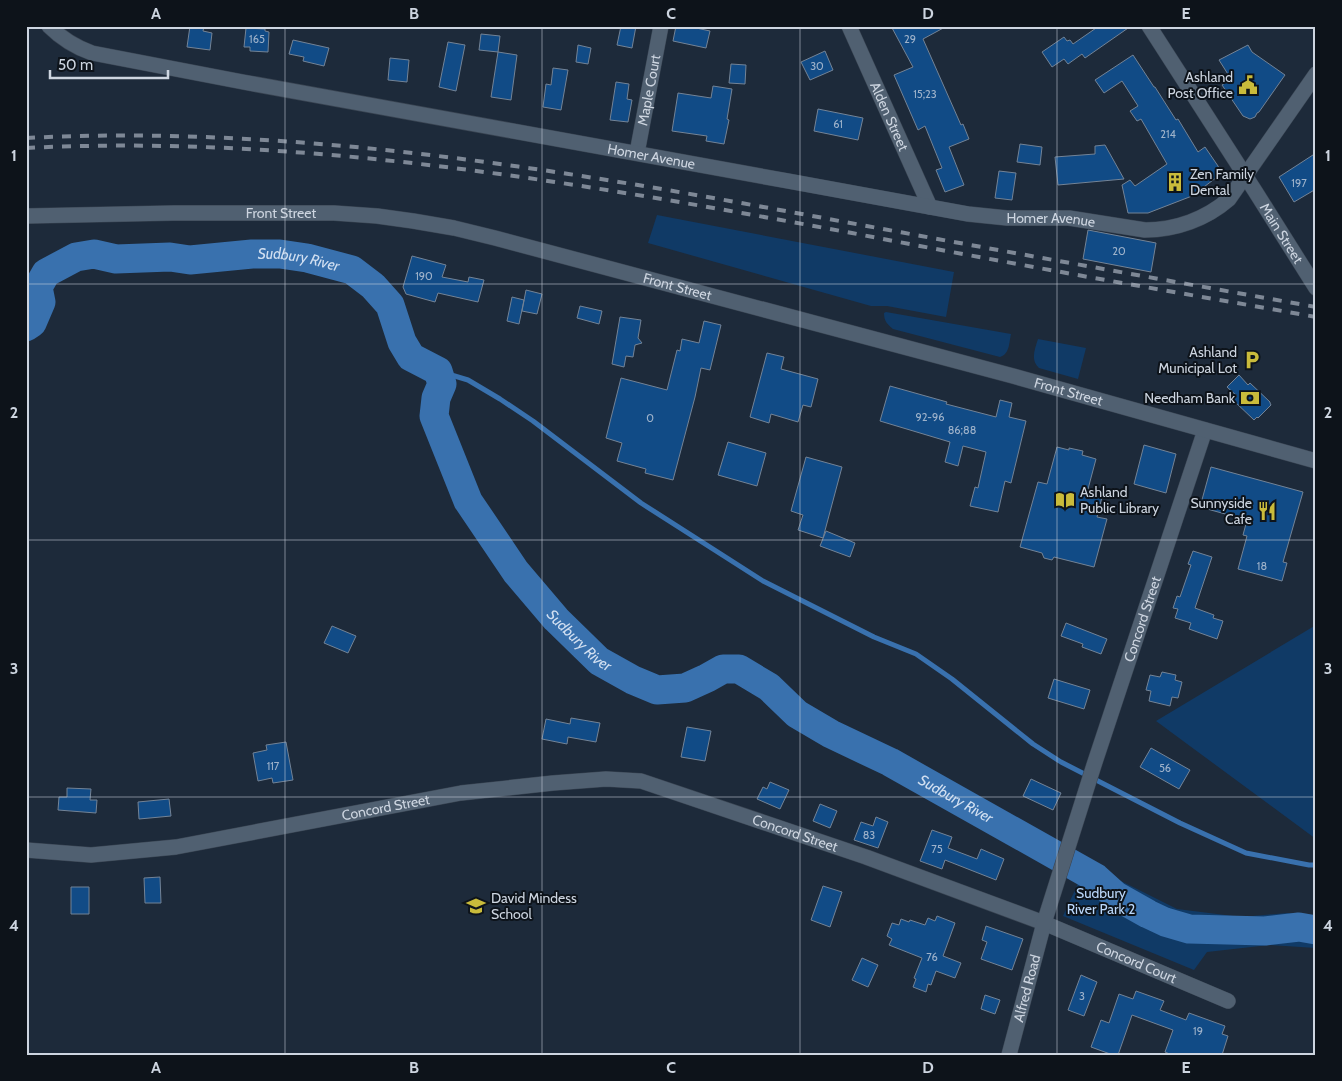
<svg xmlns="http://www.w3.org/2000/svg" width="1342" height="1081" font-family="Cabin,sans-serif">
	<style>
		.green { fill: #103a66 }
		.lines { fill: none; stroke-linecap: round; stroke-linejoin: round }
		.stream { stroke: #3971ae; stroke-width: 5 }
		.river { stroke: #3971ae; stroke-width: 29 }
		.building { fill: #114b86; stroke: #738396 }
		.street-casing { stroke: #3a4553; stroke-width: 16 }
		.secondary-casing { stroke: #3a4553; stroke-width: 16 }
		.street { stroke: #506071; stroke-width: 15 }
		.secondary { stroke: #506071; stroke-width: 15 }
		.rail { stroke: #7e8896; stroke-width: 4; stroke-dasharray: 9 9; stroke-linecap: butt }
		.grid { fill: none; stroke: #cdd5e0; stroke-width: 1; stroke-opacity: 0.55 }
		.labels { text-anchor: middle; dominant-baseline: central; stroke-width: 4; stroke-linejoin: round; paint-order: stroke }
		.number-label { font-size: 11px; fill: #9eb2ca }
		.poi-label { font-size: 14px; fill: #cdd5e0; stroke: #0d131a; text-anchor: end }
		.street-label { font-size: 14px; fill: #cdd5e0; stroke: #0d131a }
		.park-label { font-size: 14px; fill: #bad7fa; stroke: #0d131a }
		.water-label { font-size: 15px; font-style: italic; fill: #d1dff1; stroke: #0d131a }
		.neatline { fill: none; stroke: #cdd5e0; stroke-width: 2 }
		.grid-label { font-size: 16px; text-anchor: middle; font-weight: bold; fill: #cdd5e0 }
	</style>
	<rect width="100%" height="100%" fill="#1d2a3a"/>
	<!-- green -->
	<path class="green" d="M 657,215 L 954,272 L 946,317 L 887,306 L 871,306 L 648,243 Z
		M 886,312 L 1011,334 C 1009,342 1010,354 1000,357 L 893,329 C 887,324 884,321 884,313 Z
		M 1038,339 L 1086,348 L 1078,379 L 1039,368 C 1030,360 1035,349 1038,339 Z
		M 1316,625 L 1316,839 L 1156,721 Z
		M 1087,864 L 1177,909 L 1241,917 L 1287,913 L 1316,916 L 1316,948 L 1269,945 L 1207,952 L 1194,970 L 1063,916 Z"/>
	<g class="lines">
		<!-- stream -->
		<path class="stream" d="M 438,371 L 468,380 L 500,399 L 533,421 L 641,503 L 763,581 L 874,637 L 916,654 L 952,679 L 1033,744 L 1061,762 L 1180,823 L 1246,853 L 1309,865 L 1316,865"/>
		<!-- river -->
		<path class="river" id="s1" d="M 26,327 L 32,323 L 41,302 L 38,287 L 46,273 L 76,257 L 94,254 L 116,259 L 170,257 L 190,260 L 252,254 L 280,254 L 307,258 L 352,270 L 373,286 L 390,305 L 402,342 L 411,357 L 438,371 L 442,384 L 436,398 L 434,416 L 468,501 L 516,572 L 556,619 L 599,661 L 633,680 L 657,690 L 685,688 L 707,678 L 723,669 L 739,669 L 769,687 L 797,714 L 831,734 L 890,762 L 1096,878 L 1116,896 L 1148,914 L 1165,922 L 1189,929 L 1265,931 L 1299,927 L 1316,930"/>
	</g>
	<!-- building -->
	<path class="building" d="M 190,26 L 204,26 L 203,31 L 212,33 L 210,50 L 187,47 Z
		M 621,26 L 636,26 L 632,48 L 617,45 Z
		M 676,26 L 687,26 L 710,31 L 706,48 L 673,41 Z
		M 891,26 L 947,26 L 923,39 L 961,125 L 963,124 L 969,139 L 949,147 L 964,185 L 945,192 L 936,170 L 942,168 L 925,126 L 918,130 L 894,75 L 913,67 Z
		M 1099,26 L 1131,26 L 1085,58 L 1082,54 L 1068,64 L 1064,59 L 1052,67 L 1042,52 L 1064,37 L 1067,41 L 1070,40 L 1073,44 Z
		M 246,28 L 265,29 L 265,31 L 269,32 L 268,52 L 250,51 L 250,47 L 244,47 Z
		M 481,34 L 500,36 L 498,52 L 479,50 Z
		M 293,40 L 329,48 L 324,66 L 303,61 L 304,57 L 289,54 Z
		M 448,42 L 465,45 L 456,91 L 439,87 Z
		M 578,45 L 591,48 L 588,64 L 576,62 Z
		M 1248,45 L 1252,52 L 1285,75 L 1259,112 L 1257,113 L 1255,117 L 1250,119 L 1243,116 L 1222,85 L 1231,79 L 1219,60 Z
		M 825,51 L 833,70 L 810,80 L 801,62 Z
		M 498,52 L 517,55 L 511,100 L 491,97 Z
		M 1133,55 L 1154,87 L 1155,87 L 1176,120 L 1178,119 L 1198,152 L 1205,147 L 1218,166 L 1221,174 L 1192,196 L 1148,213 L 1128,213 L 1122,185 L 1130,180 L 1135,186 L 1167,164 L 1141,119 L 1137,121 L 1130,111 L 1138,106 L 1122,81 L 1104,93 L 1095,80 Z
		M 390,58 L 409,60 L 407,82 L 388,80 Z
		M 731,64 L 746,65 L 745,84 L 729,83 Z
		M 553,68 L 568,70 L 561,110 L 543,107 L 546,84 L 551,85 Z
		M 616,82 L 629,84 L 627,99 L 632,100 L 628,122 L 610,120 Z
		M 713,86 L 732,89 L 727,119 L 729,120 L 724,144 L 706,141 L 707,136 L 672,131 L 678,93 L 711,98 Z
		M 818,109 L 863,118 L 858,140 L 814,131 Z
		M 1020,144 L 1042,147 L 1040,165 L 1017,162 Z
		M 1105,145 L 1124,179 L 1058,185 L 1055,157 L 1095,154 L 1095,146 Z
		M 1316,153 L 1316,189 L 1294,202 L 1279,177 Z
		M 999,171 L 1016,173 L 1012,200 L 995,198 Z
		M 1088,230 L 1156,243 L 1151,272 L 1083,259 Z
		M 412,256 L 446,265 L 442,277 L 468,282 L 469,277 L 484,280 L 478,302 L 438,293 L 435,302 L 406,294 L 403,287 Z
		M 526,290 L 542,294 L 537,314 L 522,311 Z
		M 512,297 L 524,300 L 519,324 L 507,321 Z
		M 580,306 L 602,311 L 599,324 L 577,318 Z
		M 620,317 L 641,320 L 638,338 L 642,343 L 635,345 L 633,357 L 626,356 L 624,367 L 612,364 Z
		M 704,321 L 721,325 L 710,370 L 701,368 L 695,397 L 673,480 L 645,473 L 646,469 L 617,461 L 622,443 L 606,438 L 621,378 L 667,390 L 677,350 L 680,351 L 682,339 L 699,343 Z
		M 767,353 L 784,357 L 781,369 L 818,379 L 811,407 L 803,405 L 798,422 L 771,414 L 769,423 L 750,417 Z
		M 1239,375 L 1248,385 L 1250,383 L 1270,402 L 1270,403 L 1271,405 L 1258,418 L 1257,417 L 1254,420 L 1233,400 L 1237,396 L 1227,387 Z
		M 890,386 L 947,402 L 946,404 L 996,417 L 1000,400 L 1012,403 L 1009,417 L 1026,421 L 1011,483 L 1005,481 L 998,512 L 970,506 L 975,487 L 978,488 L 986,452 L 963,446 L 958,466 L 945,462 L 950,442 L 880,421 Z
		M 728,442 L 766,453 L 757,486 L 718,475 Z
		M 1144,445 L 1176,454 L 1166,493 L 1134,484 Z
		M 1057,447 L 1069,450 L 1069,448 L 1083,451 L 1082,455 L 1096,459 L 1088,489 L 1103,493 L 1097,517 L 1107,519 L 1094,567 L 1054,557 L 1052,560 L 1044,558 L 1042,553 L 1020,547 L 1038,482 L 1047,484 Z
		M 806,457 L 842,467 L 823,538 L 798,530 L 803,515 L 791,511 Z
		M 1211,467 L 1303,492 L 1283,562 L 1287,563 L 1282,581 L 1238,569 L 1247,536 L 1243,535 L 1247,520 L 1200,507 Z
		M 826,531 L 855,543 L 850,557 L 820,546 Z
		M 1193,551 L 1212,557 L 1195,608 L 1214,615 L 1213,618 L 1223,621 L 1217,639 L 1189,629 L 1191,623 L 1175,618 L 1178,609 L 1173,608 L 1177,596 L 1180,597 L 1191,565 L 1188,564 Z
		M 1066,623 L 1107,639 L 1101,654 L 1082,647 L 1083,644 L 1061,636 Z
		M 332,626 L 356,636 L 348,653 L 324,643 Z
		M 1162,672 L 1176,675 L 1175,680 L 1182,682 L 1178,698 L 1172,697 L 1170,706 L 1149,701 L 1151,691 L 1146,690 L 1150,675 L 1160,677 Z
		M 1054,679 L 1090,690 L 1084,709 L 1048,698 Z
		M 571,718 L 600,723 L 596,742 L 568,737 L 567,744 L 542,739 L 546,719 L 570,724 Z
		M 687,727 L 711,731 L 705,761 L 681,757 Z
		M 286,742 L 293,780 L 273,783 L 272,778 L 258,781 L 253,753 L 267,750 L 266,745 Z
		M 1151,748 L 1190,770 L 1179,789 L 1140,767 Z
		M 1031,779 L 1061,793 L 1053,810 L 1023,796 Z
		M 770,782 L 789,790 L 780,809 L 757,799 L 763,787 L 767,789 Z
		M 67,788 L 91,789 L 90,800 L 97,800 L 96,813 L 58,810 L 59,797 L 67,797 Z
		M 169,799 L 171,816 L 139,819 L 138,802 Z
		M 820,804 L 837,811 L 830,828 L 813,821 Z
		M 876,817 L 888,822 L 878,848 L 854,840 L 861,822 L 873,826 Z
		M 932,830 L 952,837 L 948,848 L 977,859 L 981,849 L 1004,859 L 996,880 L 945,860 L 942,869 L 920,861 Z
		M 160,877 L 161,903 L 145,903 L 144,878 Z
		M 823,886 L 842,892 L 830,927 L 811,920 Z
		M 71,887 L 89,887 L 89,914 L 71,914 Z
		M 937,916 L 955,923 L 943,956 L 961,963 L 955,978 L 936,971 L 931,985 L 928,984 L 926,992 L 913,987 L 916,979 L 914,978 L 922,958 L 889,945 L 892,939 L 887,936 L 892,923 L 899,925 L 901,919 L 909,922 L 910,920 L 925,925 L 928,918 L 935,921 Z
		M 986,926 L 1023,939 L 1012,970 L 981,959 L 987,942 L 982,940 Z
		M 862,958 L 878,965 L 868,987 L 852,980 Z
		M 1081,975 L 1097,982 L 1084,1016 L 1068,1010 Z
		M 1136,991 L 1164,1001 L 1160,1010 L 1186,1020 L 1189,1013 L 1225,1026 L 1222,1034 L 1228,1036 L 1222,1055 L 1172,1055 L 1165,1052 L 1173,1030 L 1132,1015 L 1118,1055 L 1113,1055 L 1091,1047 L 1101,1020 L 1109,1023 L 1119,994 L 1133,999 Z
		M 985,995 L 1000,1000 L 995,1014 L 981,1009 Z"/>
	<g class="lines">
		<!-- street casing -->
		<g class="street-casing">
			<g id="street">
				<path id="s2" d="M 849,26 L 930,207"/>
				<path id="s3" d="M 637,153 L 661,26"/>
				<path id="s4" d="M 26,850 L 91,855 L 176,847 L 461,793 L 553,783 L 606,779 L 641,781 L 866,857 L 1044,923 L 1228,1001"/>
				<path id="s5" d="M 1009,1055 L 1044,923 L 1094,765 L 1205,430"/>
			</g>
		</g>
		<!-- secondary casing -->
		<g class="secondary-casing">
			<g id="secondary">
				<path id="s6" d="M 49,26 C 62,39 75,47 92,53 L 243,82 L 788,181 L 968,214 L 1007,218 L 1069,218 L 1145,230 C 1176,230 1206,219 1229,199 L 1316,74"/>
				<path id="s7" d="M 1149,26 L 1255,191 L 1316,288"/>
				<path id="s8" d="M 26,216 L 174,213 L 334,213 L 377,216 L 413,221 L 454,228 L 495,238 L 1013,376 L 1316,461"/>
			</g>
		</g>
		<!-- street -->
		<use href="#street" class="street"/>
		<!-- secondary -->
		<use href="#secondary" class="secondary"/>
		<!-- rail -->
		<path class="rail" d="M 26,138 C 302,124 576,172 845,222 C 1002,251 1159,279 1316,307
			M 26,148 C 304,134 580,183 852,233 C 929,248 1006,262 1083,276 C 1161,290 1238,303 1316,317"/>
	</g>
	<!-- grid -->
	<path class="grid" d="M 285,26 L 285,1055M 542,26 L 542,1055M 800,26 L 800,1055M 1057,26 L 1057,1055M 26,284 L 1316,284M 26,540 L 1316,540M 26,797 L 1316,797"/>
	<!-- icons -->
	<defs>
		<g id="civic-bare" transform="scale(1.5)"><path d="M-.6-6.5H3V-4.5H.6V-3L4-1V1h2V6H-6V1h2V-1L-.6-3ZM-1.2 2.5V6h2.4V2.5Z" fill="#c9bb3b" stroke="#0d131a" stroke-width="2.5" paint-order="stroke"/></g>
		<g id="building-bare" transform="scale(1.5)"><path d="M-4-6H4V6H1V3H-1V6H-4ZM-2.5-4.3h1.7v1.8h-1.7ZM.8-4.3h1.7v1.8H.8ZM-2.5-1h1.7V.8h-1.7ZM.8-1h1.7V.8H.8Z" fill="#c9bb3b" stroke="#0d131a" stroke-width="2.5" paint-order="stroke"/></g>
		<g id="parking-bare" transform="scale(1.5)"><path d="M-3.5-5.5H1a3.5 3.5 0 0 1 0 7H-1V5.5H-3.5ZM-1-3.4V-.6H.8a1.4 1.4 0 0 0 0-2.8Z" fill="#c9bb3b" stroke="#0d131a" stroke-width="2.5" paint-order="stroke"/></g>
		<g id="bank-bare" transform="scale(1.5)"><path d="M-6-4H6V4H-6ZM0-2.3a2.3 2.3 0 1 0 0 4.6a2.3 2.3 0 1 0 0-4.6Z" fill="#c9bb3b" stroke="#0d131a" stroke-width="2.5" paint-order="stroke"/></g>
		<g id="library-bare" transform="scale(1.5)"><path d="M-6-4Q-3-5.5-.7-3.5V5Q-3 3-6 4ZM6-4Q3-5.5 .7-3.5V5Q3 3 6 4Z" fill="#c9bb3b" stroke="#0d131a" stroke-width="2.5" paint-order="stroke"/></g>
		<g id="restaurant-bare" transform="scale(1.5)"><path d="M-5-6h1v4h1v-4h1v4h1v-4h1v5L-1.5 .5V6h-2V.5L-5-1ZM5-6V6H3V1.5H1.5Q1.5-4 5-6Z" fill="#c9bb3b" stroke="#0d131a" stroke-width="2.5" paint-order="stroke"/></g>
		<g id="school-bare" transform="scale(1.5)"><path d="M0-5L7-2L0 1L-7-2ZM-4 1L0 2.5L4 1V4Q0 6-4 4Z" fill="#c9bb3b" stroke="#0d131a" stroke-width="2.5" paint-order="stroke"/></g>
	</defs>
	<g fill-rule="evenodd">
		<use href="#civic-bare" x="1248" y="85"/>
		<use href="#building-bare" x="1175" y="182"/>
		<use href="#parking-bare" x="1252" y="360"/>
		<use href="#bank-bare" x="1250" y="398"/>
		<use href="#library-bare" x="1065" y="500"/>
		<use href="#restaurant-bare" x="1267" y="511"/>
		<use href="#school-bare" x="476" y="906"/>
	</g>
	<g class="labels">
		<!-- number labels -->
		<g class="number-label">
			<text x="257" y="39">165</text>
			<text x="910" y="39">29</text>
			<text x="817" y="66">30</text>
			<text x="925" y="94">15;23</text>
			<text x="838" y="124">61</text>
			<text x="1168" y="134">214</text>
			<text x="1299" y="183">197</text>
			<text x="1119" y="251">20</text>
			<text x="424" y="276">190</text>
			<text x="930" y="417">92-96</text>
			<text x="650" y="418">0</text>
			<text x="962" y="430">86;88</text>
			<text x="1262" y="566">18</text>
			<text x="273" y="766">117</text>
			<text x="1165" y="768">56</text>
			<text x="869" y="835">83</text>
			<text x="937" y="849">75</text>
			<text x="932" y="957">76</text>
			<text x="1082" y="996">3</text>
			<text x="1198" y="1031">19</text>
		</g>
		<!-- poi labels -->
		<g class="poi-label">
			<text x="1233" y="77">Ashland<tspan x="1233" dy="16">Post Office</tspan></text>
			<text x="1190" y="174" text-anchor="start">Zen Family<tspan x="1190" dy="16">Dental</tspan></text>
			<text x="1237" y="352">Ashland<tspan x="1237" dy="16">Municipal Lot</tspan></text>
			<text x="1235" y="398">Needham Bank</text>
			<text x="1080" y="492" text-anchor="start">Ashland<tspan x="1080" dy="16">Public Library</tspan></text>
			<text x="1252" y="503">Sunnyside<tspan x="1252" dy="16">Cafe</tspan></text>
			<text x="491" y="898" text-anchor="start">David Mindess<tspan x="491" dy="16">School</tspan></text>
		</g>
		<!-- street labels -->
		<g class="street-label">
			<text stroke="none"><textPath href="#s3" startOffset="64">Maple Court</textPath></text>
			<text stroke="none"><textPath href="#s2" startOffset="99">Alden Street</textPath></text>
			<text stroke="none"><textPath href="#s6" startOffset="620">Homer Avenue</textPath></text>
			<text stroke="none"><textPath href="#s8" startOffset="255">Front Street</textPath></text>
			<text stroke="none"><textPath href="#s6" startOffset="1025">Homer Avenue</textPath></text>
			<text stroke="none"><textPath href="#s7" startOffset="246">Main Street</textPath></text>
			<text stroke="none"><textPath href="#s8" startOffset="660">Front Street</textPath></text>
			<text stroke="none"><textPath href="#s8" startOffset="1065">Front Street</textPath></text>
			<text stroke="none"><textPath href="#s5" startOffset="456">Concord Street</textPath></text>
			<text stroke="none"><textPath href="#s4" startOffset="364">Concord Street</textPath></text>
			<text stroke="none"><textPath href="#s4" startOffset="784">Concord Street</textPath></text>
			<text stroke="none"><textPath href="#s4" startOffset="1149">Concord Court</textPath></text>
			<text stroke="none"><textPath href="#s5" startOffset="69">Alfred Road</textPath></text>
		</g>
		<!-- park labels -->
		<g class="park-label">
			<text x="1101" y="893">Sudbury<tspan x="1101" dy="16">River Park 2</tspan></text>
		</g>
		<!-- water labels -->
		<g class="water-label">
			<text stroke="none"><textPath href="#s1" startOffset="320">Sudbury River</textPath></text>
			<text stroke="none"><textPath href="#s1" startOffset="831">Sudbury River</textPath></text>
			<text stroke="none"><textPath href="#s1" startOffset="1265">Sudbury River</textPath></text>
		</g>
	</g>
	<!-- border -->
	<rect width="1342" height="1081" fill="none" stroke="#0d131a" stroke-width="55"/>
	<!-- scale -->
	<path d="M50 70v8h118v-8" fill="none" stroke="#cdd5e0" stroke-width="2.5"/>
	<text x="58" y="70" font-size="15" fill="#cdd5e0" stroke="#0d131a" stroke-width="4" paint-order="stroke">50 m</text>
	<rect x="28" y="28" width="1286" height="1026" class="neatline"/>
	<g class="grid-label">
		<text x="156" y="19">A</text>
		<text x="414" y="19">B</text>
		<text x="671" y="19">C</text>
		<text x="928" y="19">D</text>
		<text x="1186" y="19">E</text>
		<text x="14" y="161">1</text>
		<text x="1328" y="161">1</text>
		<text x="14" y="418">2</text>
		<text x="1328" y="418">2</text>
		<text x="14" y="674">3</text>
		<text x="1328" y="674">3</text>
		<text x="14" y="931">4</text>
		<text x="1328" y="931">4</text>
		<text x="156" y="1073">A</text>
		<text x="414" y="1073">B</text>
		<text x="671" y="1073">C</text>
		<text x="928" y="1073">D</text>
		<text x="1186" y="1073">E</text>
	</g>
</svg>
